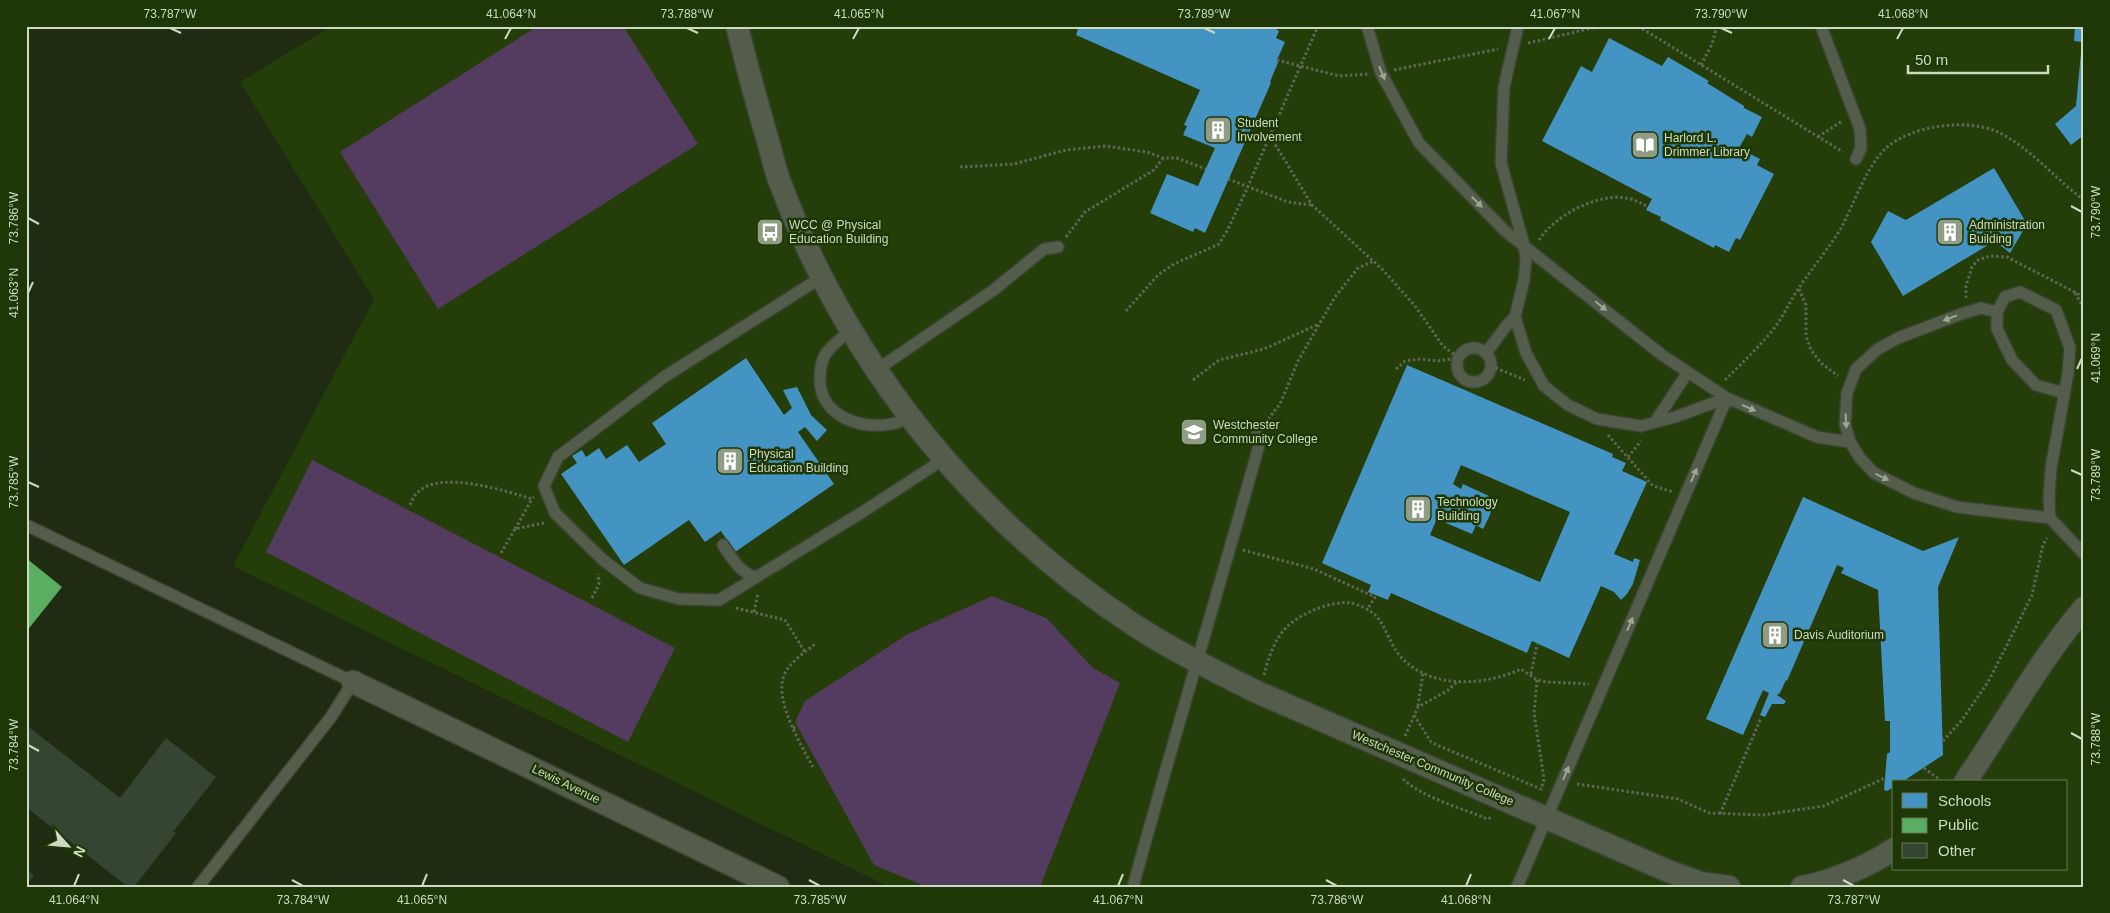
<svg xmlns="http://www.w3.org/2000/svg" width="2110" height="913" font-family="Arial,sans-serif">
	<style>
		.built { fill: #243d09; fill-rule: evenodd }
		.green { fill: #543c61 }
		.schools { fill: #4393c3; fill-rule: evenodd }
		.public { fill: #5aae61 }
		.building { fill: #364532 }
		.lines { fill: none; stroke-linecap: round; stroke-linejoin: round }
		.lane-casing { stroke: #394431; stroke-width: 14 }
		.street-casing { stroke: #394431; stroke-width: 25 }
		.path { stroke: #5e6756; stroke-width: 3; stroke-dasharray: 2.5 2.5; stroke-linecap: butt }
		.lane { stroke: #545d4b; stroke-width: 11 }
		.street { stroke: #545d4b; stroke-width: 22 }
		.oneway { fill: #9ba892 }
		.ticks { fill: none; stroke: #cbdac1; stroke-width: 2 }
		.labels { text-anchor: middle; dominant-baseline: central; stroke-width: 5; stroke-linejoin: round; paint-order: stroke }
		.poi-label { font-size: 12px; fill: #cbdac1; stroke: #1f3607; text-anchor: start }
		.street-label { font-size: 12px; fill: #cbdac1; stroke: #1f3607 }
		.neatline { fill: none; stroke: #cbdac1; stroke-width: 2 }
		.ticks-label { font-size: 12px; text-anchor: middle; fill: #cbdac1 }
	</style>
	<rect width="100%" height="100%" fill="#1f2c12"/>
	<!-- built -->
	<path class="built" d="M 332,26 L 2084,26 L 2084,887 L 890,887 L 233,566 L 374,299 L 240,82 ZM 1894,782 L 2066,782 L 2066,869 L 1894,869 Z"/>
	<!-- green -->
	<path class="green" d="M 538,26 L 623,26 L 698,144 L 438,309 L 340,152 Z
		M 312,460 L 675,648 L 628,742 L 266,552 Z
		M 992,596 L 1046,618 L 1093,668 L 1120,683 L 1040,887 L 927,887 L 874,865 L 795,722 L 805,701 L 908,634 Z"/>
	<!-- schools -->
	<path class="schools" d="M 1079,26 L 1278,26 L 1276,29 L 1279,31 L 1276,38 L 1285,42 L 1277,60 L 1279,60 L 1270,82 L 1271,83 L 1205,233 L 1195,228 L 1193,232 L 1150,213 L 1167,174 L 1198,186 L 1215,148 L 1183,135 L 1187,126 L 1184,125 L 1200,90 L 1076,35 Z
		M 2075,26 L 2084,26 L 2084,135 L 2071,145 L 2055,124 L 2076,106 L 2082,42 L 2074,41 Z
		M 1609,38 L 1662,66 L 1668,57 L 1709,81 L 1707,83 L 1744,106 L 1744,108 L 1762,117 L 1752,137 L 1747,134 L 1739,148 L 1760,159 L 1757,165 L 1774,174 L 1740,240 L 1736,238 L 1729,252 L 1715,245 L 1714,248 L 1660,220 L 1661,217 L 1646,210 L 1652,199 L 1542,141 L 1581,66 L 1592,72 Z
		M 1994,168 L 2027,224 L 2010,253 L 1995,241 L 1903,296 L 1871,242 L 1888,211 L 1906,220 Z
		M 746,358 L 784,415 L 792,408 L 783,390 L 797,387 L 811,415 L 827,430 L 817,441 L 805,427 L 798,432 L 834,484 L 735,552 L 721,531 L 705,542 L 689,520 L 624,565 L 561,474 L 577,463 L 572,456 L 582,450 L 586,457 L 599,448 L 606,459 L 627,445 L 639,462 L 666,444 L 652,423 Z
		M 1407,365 L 1613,454 L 1612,457 L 1626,463 L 1622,471 L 1647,482 L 1614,554 L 1633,562 L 1634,558 L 1640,560 L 1633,584 L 1627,594 L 1621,600 L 1614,592 L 1601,586 L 1569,658 L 1532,641 L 1527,653 L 1391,593 L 1388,600 L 1368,592 L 1371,585 L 1322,563 ZM 1461,465 L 1570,512 L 1540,582 L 1430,535 L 1438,516 L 1448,519 L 1446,523 L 1472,534 L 1476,525 L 1483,529 L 1489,517 L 1493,506 L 1485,503 L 1489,496 L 1463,484 L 1461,489 L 1453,484 Z
		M 1803,497 L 1923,551 L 1959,537 L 1938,587 L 1943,755 L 1902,782 L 1894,782 L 1894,787 L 1887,791 L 1884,790 L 1887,754 L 1890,752 L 1890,721 L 1885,721 L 1878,590 L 1841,573 L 1844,568 L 1837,565 L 1787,681 L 1786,680 L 1780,693 L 1777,695 L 1786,701 L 1784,704 L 1772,704 L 1765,717 L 1760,715 L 1769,693 L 1763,690 L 1743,735 L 1706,719 Z"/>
	<!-- public -->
	<path class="public" d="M 26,558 L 62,587 L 26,632 Z"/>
	<!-- building -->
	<path class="building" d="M 26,725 L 120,798 L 166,738 L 216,777 L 173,832 L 176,833 L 134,887 L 128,887 L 26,807 Z
		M 26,869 L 34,875 L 26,886 Z"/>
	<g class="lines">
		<!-- lane casing -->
		<g class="lane-casing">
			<path id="lane" d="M 1367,26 L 1381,73 L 1419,143 L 1505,231 L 1662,355 L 1727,398 L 1817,437 L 1850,442
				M 1518,26 L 1504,87 L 1501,163 L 1524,245 L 1526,259 L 1524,280 L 1515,317 L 1526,353 L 1544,386 L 1568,405 L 1597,419 L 1641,426 L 1675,417 L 1727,398
				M 1821,26 L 1860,129 L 1861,148 L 1856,159
				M 822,277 L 664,377 L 558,457 L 544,486 L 555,513 L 603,560 L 640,588 L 679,599 L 719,600 L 861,513 L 944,459
				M 1997,312 L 1981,308 L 1961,314 L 1898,338 L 1878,349 L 1856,369 L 1847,393 L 1845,424 L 1850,442 L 1860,458 L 1874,473 L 1914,493 L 1957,507 L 2050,518
				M 851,331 C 843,337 834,343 828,351 C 821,358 820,370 820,380 C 820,416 861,430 891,424 C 898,423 904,420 910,418
				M1457 365a17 17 0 1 1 34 0a17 17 0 1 1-34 0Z
				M 1486,353 L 1507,325 L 1515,317
				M 875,371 L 995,289 L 1044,249 L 1058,247
				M 2064,393 L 2036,385 L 2012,360 L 1997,329 L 1997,312 L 2005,297 L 2020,292 L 2056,310 L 2070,348 L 2068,373 L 2051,468 L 2049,498 L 2050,518 L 2084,554
				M 1655,422 L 1688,372
				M 26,525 L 353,682 L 331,717 L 198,887
				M 723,545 C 732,558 739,572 755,577
				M 1133,887 C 1172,743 1216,600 1256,456 L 1259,445 L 1257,433
				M 1517,887 L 1727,398"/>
		</g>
		<!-- street casing -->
		<g class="street-casing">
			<path id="street" d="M 737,26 C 745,59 754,92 763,124 C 769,143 773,162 779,180 C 847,363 973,520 1137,627 C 1176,652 1216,672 1257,692 L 1668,871 L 1701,883 L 1729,887
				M 353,682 L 778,887
				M 1965,782 C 2005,724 2038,662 2084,608
				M 1802,887 C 1829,883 1871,865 1894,849"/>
		</g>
		<!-- path -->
		<path class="path" d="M 1638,26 L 1843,152
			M 1528,43 L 1601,26
			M 1277,60 L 1339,76 L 1368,74
			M 1701,65 L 1712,44 L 1717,26
			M 1394,70 L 1498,49
			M 1270,136 L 1312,205 L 1383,270 L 1415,306 L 1443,346 L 1459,358
			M 1818,137 L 1842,121
			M 960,167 L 1014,164 L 1066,150 L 1106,146 L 1147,152 L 1163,158 L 1177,158 L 1206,169
			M 1228,179 L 1288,202 L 1311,205
			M 1066,237 L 1085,212 L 1154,170 L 1163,158
			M 1539,240 C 1554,216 1597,193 1626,198 C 1634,199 1641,203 1648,207
			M 1799,289 L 1806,305 L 1806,336 L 1811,350 L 1821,363 L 1838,376
			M 2075,293 L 2084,308
			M 1966,298 L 1966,286 L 1972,267 L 1978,260 L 1990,256 L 2007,257 L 2084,297
			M 1126,311 L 1158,275 L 1174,264 L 1219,244 L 1227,231 L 1245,193 L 1318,26
			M 1491,366 L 1525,380
			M 1396,369 L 1405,361 L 1420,359 L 1437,361 L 1459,358
			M 1193,380 L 1219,360 L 1264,349 L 1319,324
			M 1725,380 C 1741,364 1758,348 1772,331 C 1782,319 1788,305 1796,292 C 1810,271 1826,252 1840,230 C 1854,205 1865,168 1886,148 C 1912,125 1967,118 1998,132 C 2031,148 2055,179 2084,200
			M 1265,423 L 1280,404 L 1298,361 L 1335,297 L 1358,268 L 1374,261
			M 1608,435 L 1653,486 L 1673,492
			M 1628,457 L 1641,441
			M 410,505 C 412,501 414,495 418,492 C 441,470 506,491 532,499 L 534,497
			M 515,529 L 532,499
			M 1243,550 L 1314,569 L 1375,597 L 1367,610
			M 501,553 L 515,529 L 544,523
			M 592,598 L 599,584 L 598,574
			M 736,608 L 785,620 L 805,652
			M 754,612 L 758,593
			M 1531,674 L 1537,644
			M 1264,675 C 1268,659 1275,638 1287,627 C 1299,614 1333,600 1350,603 C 1358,604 1368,609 1374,614 C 1385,623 1390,645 1400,656 C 1430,690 1484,686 1521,669 L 1537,680 L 1547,682 L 1589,684
			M 1537,680 L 1534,713 L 1544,779 L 1541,790
			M 1418,706 L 1423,672
			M 1414,715 L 1431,742 L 1437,745 L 1541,789
			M 793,728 L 797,726
			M 1405,736 L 1418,707 L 1447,691 L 1457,682
			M 1943,741 L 1962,720 L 1988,682 L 2009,641 L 2032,595 L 2043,545 L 2047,538
			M 813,767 C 801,745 774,701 784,675 C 789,663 805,652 815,644
			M 1924,768 L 1943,782
			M 1403,779 C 1425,799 1460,807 1487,819 L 1492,817
			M 1577,784 L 1678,799 L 1709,813 L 1763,815 L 1824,806 L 1885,778
			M 1720,814 L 1761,718"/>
		<!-- lane -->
		<use href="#lane" class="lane"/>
		<!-- street -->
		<use href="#street" class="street"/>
	</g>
	<!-- one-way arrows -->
	<defs><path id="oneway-solid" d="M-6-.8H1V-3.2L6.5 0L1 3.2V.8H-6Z" transform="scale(1.25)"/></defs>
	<g class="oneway">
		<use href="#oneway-solid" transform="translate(1382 73) rotate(67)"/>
		<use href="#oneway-solid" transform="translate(1477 202) rotate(45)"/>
		<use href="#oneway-solid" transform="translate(1601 306) rotate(39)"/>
		<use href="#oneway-solid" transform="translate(1950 318) rotate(159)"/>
		<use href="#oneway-solid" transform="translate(1749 408) rotate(24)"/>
		<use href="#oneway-solid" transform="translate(1846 421) rotate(87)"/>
		<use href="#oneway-solid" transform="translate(1694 475) rotate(-67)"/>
		<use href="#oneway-solid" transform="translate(1882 477) rotate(26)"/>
		<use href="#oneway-solid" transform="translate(1630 624) rotate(-67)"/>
		<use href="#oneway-solid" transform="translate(1566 773) rotate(-67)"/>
	</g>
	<!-- ticks -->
	<path class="ticks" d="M 170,28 L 181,33M 687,28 L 698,33M 1204,28 L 1215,33M 1721,28 L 1732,33M 505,39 L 511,28M 853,39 L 859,28M 1549,39 L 1555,28M 1897,39 L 1903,28M 2071,206 L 2082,212M 28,218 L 39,224M 28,293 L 33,282M 2077,369 L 2082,358M 2071,470 L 2082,475M 28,482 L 39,487M 2071,733 L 2082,739M 28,745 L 39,751M 292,880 L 303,886M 809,880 L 820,886M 1326,880 L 1337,886M 1843,880 L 1854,886M 74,886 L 79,874M 422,886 L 427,874M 1118,886 L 1123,874M 1466,886 L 1471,874"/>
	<!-- icons -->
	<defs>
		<g id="building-square" transform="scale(1.4375)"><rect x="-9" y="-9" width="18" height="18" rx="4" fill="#8f9d84" stroke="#1f3607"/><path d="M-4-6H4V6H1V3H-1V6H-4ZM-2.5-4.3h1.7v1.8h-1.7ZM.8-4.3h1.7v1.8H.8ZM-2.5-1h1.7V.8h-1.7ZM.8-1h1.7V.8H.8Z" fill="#fff"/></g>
		<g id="library-square" transform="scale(1.4375)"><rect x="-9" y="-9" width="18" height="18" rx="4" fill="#8f9d84" stroke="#1f3607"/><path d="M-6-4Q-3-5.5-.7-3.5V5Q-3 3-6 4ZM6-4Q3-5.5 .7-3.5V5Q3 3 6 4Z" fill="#fff"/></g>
		<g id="bus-square" transform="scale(1.4375)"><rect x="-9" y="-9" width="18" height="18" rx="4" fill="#8f9d84" stroke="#1f3607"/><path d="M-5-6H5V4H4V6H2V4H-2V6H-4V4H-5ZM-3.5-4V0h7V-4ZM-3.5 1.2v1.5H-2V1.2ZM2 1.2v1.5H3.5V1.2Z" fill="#fff"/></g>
		<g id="university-square" transform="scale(1.4375)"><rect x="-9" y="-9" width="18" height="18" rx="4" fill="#8f9d84" stroke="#1f3607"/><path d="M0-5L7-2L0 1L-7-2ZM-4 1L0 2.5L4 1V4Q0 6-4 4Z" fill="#fff"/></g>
	</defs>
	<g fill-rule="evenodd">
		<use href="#building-square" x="1218" y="130"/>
		<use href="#library-square" x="1645" y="145"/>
		<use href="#bus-square" x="770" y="232"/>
		<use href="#building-square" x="1950" y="232"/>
		<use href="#university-square" x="1194" y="432"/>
		<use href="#building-square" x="730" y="461"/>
		<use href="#building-square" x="1418" y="509"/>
		<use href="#building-square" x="1775" y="635"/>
	</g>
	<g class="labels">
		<!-- poi labels -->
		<g class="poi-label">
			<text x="1237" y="123">Student<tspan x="1237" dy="14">Involvement</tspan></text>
			<text x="1664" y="138">Harlord L.<tspan x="1664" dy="14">Drimmer Library</tspan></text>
			<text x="789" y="225">WCC @ Physical<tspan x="789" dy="14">Education Building</tspan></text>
			<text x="1969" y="225">Administration<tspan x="1969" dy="14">Building</tspan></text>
			<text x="1213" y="425">Westchester<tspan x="1213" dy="14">Community College</tspan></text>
			<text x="749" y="454">Physical<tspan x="749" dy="14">Education Building</tspan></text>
			<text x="1437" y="502">Technology<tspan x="1437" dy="14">Building</tspan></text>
			<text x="1794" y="635">Davis Auditorium</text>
		</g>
		<!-- street labels -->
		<g class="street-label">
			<text transform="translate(1433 768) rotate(23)">Westchester Community College</text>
			<text transform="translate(566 784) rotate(26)">Lewis Avenue</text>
		</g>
	</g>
	<!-- border -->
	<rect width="2110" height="913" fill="none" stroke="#1f3607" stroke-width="55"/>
	<!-- legend -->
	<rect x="1892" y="780" width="175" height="90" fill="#1f3607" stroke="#647851"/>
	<rect x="1902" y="793" width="25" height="15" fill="#4393c3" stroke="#647851"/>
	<text x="1938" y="806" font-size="15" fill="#cbdac1">Schools</text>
	<rect x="1902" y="818" width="25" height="15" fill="#5aae61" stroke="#647851"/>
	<text x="1938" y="830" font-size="15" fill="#cbdac1">Public</text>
	<rect x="1902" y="843" width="25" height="15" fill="#364532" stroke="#647851"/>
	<text x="1938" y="856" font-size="15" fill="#cbdac1">Other</text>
	<!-- north arrow -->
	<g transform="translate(68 846) rotate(117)" stroke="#1f3607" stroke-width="4" paint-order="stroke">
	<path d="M0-4L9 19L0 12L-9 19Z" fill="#cbdac1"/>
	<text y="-8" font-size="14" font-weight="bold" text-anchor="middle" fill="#cbdac1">N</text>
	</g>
	<!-- scale -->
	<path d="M1908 65v8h140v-8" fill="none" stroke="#cbdac1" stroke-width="2.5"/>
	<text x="1915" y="65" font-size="15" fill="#cbdac1" stroke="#1f3607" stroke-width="4" paint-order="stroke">50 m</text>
	<rect x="28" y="28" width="2054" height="858" class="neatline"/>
	<g class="ticks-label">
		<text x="170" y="18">73.787°W</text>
		<text x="511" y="18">41.064°N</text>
		<text x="687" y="18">73.788°W</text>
		<text x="859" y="18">41.065°N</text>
		<text x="1204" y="18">73.789°W</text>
		<text x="1555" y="18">41.067°N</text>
		<text x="1721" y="18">73.790°W</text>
		<text x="1903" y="18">41.068°N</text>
		<text transform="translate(2096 212) rotate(-90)" y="4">73.790°W</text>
		<text transform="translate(14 218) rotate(-90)" y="4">73.786°W</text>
		<text transform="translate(14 293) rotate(-90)" y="4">41.063°N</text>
		<text transform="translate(2096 358) rotate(-90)" y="4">41.069°N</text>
		<text transform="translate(2096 475) rotate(-90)" y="4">73.789°W</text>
		<text transform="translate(14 482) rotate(-90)" y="4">73.785°W</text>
		<text transform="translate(2096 739) rotate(-90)" y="4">73.788°W</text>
		<text transform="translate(14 745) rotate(-90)" y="4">73.784°W</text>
		<text x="74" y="904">41.064°N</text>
		<text x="303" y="904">73.784°W</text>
		<text x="422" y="904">41.065°N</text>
		<text x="820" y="904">73.785°W</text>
		<text x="1118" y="904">41.067°N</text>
		<text x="1337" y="904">73.786°W</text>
		<text x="1466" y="904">41.068°N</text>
		<text x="1854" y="904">73.787°W</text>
	</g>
</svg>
